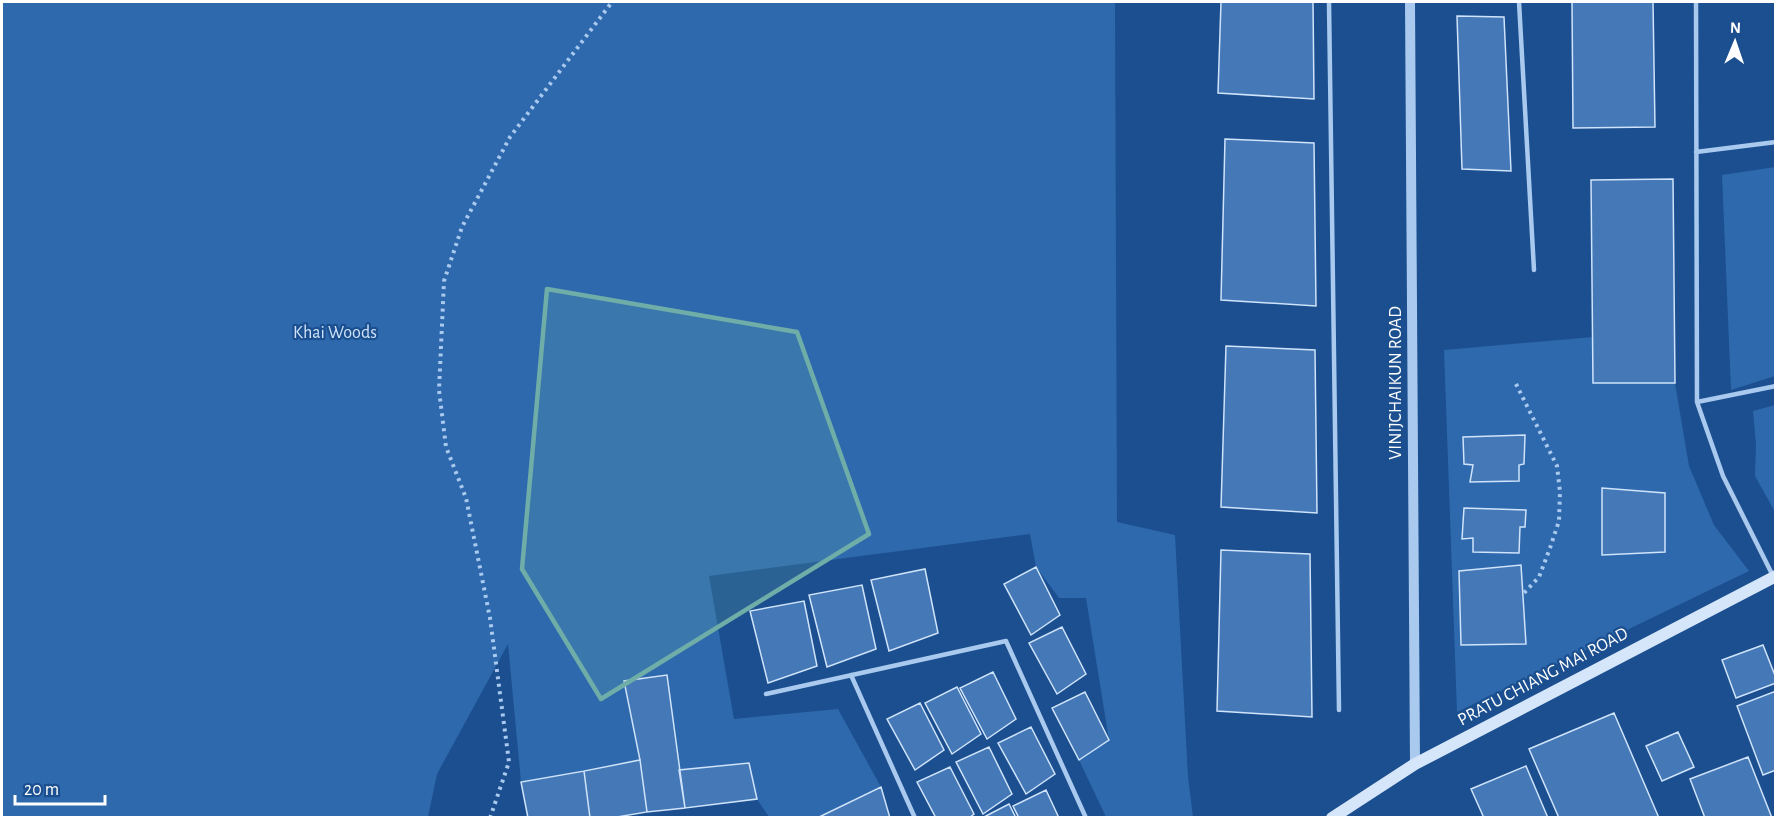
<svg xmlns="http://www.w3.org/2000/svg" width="1777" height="819" font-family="'Alegreya Sans',sans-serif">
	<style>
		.green { fill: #2e69ad }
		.building { fill: #4478b7; stroke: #cfe3fa; stroke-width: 1.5 }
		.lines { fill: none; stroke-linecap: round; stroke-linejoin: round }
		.path { stroke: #a9c9ee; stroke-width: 4; stroke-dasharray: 3 4.5; stroke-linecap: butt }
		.service { stroke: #a9c9ee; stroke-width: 4.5 }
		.tertiary { stroke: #a9c9ee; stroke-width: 10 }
		.secondary { stroke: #d6e6fa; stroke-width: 12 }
		.marked { fill: #6fada8; fill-opacity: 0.2; stroke: #6fada8; stroke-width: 4.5; stroke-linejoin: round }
		.labels { text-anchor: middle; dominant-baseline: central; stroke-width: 4.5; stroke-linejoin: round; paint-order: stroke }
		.park-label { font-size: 18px; fill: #cfe3fa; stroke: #1b4f8f }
		.street-label { font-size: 18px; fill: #fff; stroke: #1b4f8f }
	</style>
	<rect width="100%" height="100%" fill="#1b4f8f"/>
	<!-- green -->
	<path class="green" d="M 2,2 L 1115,2 L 1117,522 L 1175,535 L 1188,777 L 1193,817 L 1106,817 L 1079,760 L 1109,740 L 1086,598 L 1059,598 L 1036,567 L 1030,534 L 709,576 L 734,719 L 838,709 L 881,787 L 817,817 L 769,817 L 757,799 L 749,763 L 679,770 L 666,675 L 624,682 L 640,760 L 521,782 L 508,644 L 437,774 L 428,817 L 2,818 Z
		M 1775,167 L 1775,376 L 1731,390 L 1722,175 Z
		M 1593,337 L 1593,383 L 1675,383 L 1689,466 L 1714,525 L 1749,571 L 1457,712 L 1444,350 Z
		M 1775,405 L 1776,405 L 1775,512 L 1755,476 L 1756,444 L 1753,411 Z"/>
	<!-- building -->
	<path class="building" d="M 1221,2 L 1313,2 L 1314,99 L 1218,93 Z
		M 1572,2 L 1653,2 L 1655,127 L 1573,128 Z
		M 1457,16 L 1504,17 L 1511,171 L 1462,169 Z
		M 1225,139 L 1314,143 L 1316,306 L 1221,300 Z
		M 1673,179 L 1675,383 L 1593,383 L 1591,180 Z
		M 1226,346 L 1315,350 L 1317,513 L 1221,507 Z
		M 1525,435 L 1524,464 L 1519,465 L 1519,481 L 1470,482 L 1473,465 L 1464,464 L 1463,437 Z
		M 1602,488 L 1665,493 L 1665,552 L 1602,555 Z
		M 1464,508 L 1526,510 L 1525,527 L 1520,527 L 1519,553 L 1473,552 L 1473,538 L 1462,539 Z
		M 1221,550 L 1310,554 L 1312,717 L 1217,711 Z
		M 1521,565 L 1526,644 L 1461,645 L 1459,571 Z
		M 1036,567 L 1060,615 L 1031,635 L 1004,584 Z
		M 925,569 L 938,633 L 889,651 L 871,580 Z
		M 862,585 L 876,649 L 827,667 L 809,595 Z
		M 804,601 L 817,666 L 768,683 L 750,611 Z
		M 1062,627 L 1086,674 L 1057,694 L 1029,643 Z
		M 1763,645 L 1776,678 L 1776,683 L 1736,698 L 1722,660 Z
		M 993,672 L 1016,719 L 987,739 L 960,688 Z
		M 667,675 L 685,808 L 647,812 L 640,760 L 624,681 Z
		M 957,687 L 981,734 L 952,754 L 925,703 Z
		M 1776,691 L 1776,770 L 1763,775 L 1737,706 Z
		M 1085,692 L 1109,740 L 1079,760 L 1052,708 Z
		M 920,703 L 944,750 L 915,770 L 887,719 Z
		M 1614,713 L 1659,818 L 1559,818 L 1529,749 Z
		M 1031,727 L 1055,774 L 1026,794 L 998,743 Z
		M 1678,732 L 1694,767 L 1662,781 L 1646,746 Z
		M 989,747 L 1012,794 L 983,814 L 956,762 Z
		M 1748,757 L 1772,818 L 1705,818 L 1690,779 Z
		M 640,760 L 647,812 L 611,818 L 590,818 L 584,771 Z
		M 749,763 L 757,799 L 685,808 L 679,770 Z
		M 1526,766 L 1548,818 L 1484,818 L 1471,789 Z
		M 950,767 L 974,814 L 969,818 L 936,818 L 917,782 Z
		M 584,771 L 590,818 L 528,818 L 521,782 Z
		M 881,787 L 890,818 L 817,818 Z
		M 1046,790 L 1059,818 L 1019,818 L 1013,806 Z
		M 1009,804 L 1016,818 L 982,818 Z"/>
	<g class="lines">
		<!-- path -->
		<path class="path" d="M 1516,384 L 1557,466 L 1560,492 L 1559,521 L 1550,548 L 1539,577 L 1523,594
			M 490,818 L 509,762 L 490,618 L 466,498 L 446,447 L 439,390 L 444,281 L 462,227 L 510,137 L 612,2"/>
		<!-- service -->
		<path class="service" d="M 1329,2 L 1339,710
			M 1519,2 L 1534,270
			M 1696,2 L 1697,402 L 1723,476 L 1773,576
			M 1696,152 L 1776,142
			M 1697,402 L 1776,386
			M 851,675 L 915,818
			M 766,694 L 1006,641 L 1086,818"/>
		<!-- tertiary -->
		<path class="tertiary" d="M 1410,2 L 1415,764"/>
		<!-- secondary -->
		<path class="secondary" d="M 1332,818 L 1415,764 L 1776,576"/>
	</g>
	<!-- marked area -->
	<path class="marked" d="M 547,289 L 797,332 L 869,534 L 601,699 L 522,569 Z"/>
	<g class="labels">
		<!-- park labels -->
		<g class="park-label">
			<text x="335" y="333">Khai Woods</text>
		</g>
		<!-- street labels -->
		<g class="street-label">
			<text transform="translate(1396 383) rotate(-90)">VINIJCHAIKUN ROAD</text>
			<text transform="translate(1543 677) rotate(-28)">PRATU CHIANG MAI ROAD</text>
		</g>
	</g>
	<!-- border -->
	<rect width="1777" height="819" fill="none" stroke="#ffffff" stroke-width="6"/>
	<!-- north arrow -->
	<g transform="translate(1735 42) rotate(2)" stroke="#1b4f8f" stroke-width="4.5" paint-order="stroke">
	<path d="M0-4.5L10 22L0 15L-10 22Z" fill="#ffffff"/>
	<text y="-9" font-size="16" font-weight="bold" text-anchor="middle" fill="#ffffff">N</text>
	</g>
	<!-- scale -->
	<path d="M15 795v9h90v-9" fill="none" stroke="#ffffff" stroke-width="3"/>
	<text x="24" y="795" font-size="18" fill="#ffffff" stroke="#1b4f8f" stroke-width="4.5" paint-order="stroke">20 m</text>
</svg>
